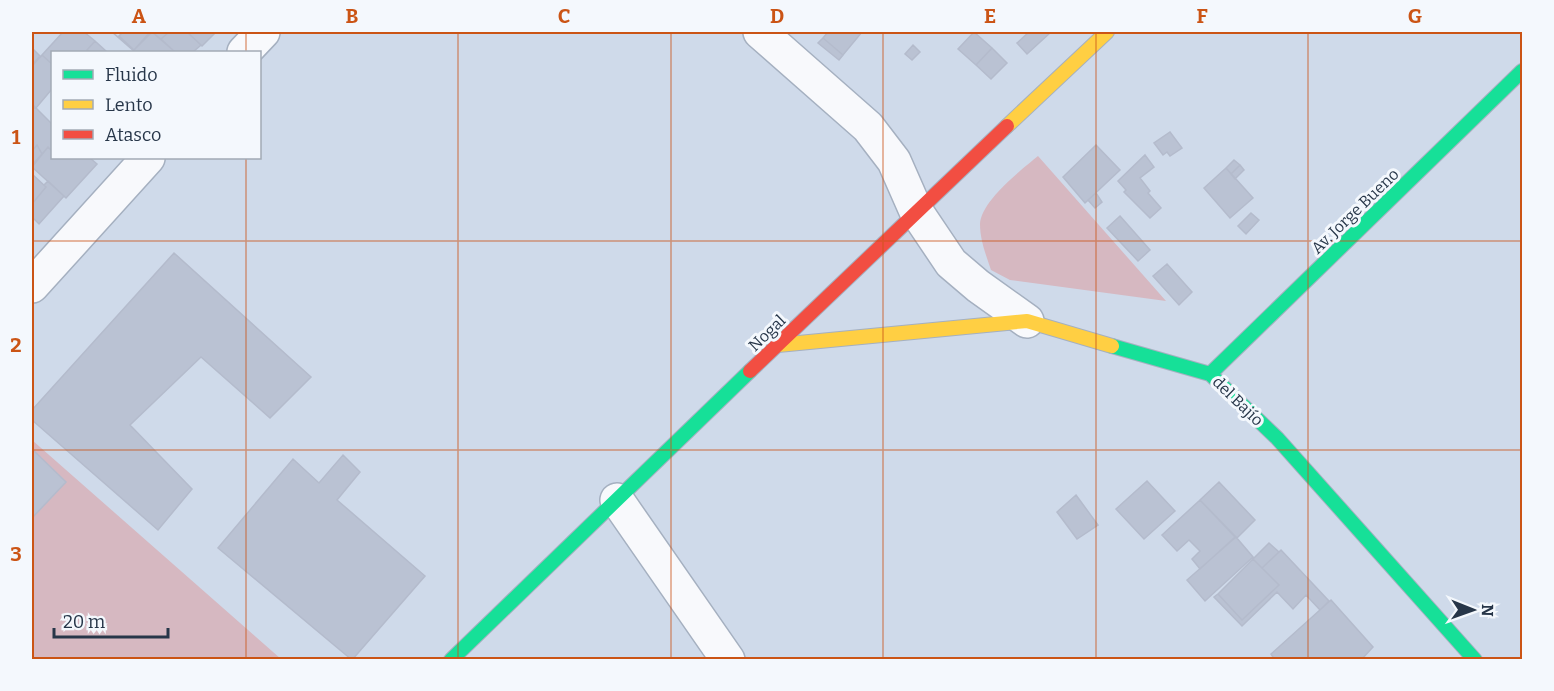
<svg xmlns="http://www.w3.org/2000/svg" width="1554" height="691" font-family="Bitter,serif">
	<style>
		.green { fill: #d6b8c1 }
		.building { fill: #bac2d3; stroke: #b4bbcc; stroke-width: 1.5 }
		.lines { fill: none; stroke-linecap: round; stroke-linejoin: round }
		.street-casing { stroke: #a5b0c0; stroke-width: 36 }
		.fast-casing { stroke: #a5b0c0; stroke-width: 16 }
		.slow-casing { stroke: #a5b0c0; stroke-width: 16 }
		.jam-casing { stroke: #a5b0c0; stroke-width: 16 }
		.street { stroke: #f8f9fc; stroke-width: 33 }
		.fast { stroke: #16e098; stroke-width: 14 }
		.slow { stroke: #ffcf43; stroke-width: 14 }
		.jam { stroke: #f24e42; stroke-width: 14 }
		.grid { fill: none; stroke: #cb5415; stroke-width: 1.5; stroke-opacity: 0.55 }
		.labels { text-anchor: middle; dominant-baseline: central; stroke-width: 6; stroke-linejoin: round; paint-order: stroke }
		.street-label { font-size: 16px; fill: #273649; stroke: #f4f8fd }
		.neatline { fill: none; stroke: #cb5415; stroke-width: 2 }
		.grid-label { font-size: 20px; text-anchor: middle; font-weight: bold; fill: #cb5415 }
	</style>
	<rect width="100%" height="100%" fill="#cfdaea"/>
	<!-- green -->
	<path class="green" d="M 1038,156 L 1166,301 L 1010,280 L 991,270 C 986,255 980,240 980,224 C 981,201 1021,170 1038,156 Z
		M 32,440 L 281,659 L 32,659 Z"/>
	<!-- building -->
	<path class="building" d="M 63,32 L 84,32 L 95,41 L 87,50 L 88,52 L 52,52 L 52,64 L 42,55 Z
		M 112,32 L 134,50 L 152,32 L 175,52 L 135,52 Z
		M 123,32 L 150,32 L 134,50 L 119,36 Z
		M 152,32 L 169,32 L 161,39 Z
		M 169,32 L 187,32 L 201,45 L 193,52 L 175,52 L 161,39 Z
		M 187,32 L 216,32 L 202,46 Z
		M 828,32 L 862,32 L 843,55 L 823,38 Z
		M 974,32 L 992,48 L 976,65 L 958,49 Z
		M 1029,32 L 1051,32 L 1027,54 L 1017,43 Z
		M 823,38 L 843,55 L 839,60 L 818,43 Z
		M 95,41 L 107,52 L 89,52 L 87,50 Z
		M 913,45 L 920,52 L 912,60 L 905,54 Z
		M 32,48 L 40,56 L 32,65 Z
		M 992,48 L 1007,63 L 991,79 L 976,65 Z
		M 42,55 L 52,64 L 52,89 L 36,108 L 32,104 L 32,66 Z
		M 35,107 L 52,124 L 52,151 L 48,147 L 42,154 L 37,145 L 32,151 L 32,110 Z
		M 1170,132 L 1182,148 L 1170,156 L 1167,152 L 1163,155 L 1154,143 Z
		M 37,145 L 42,154 L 32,165 L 32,151 Z
		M 1096,145 L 1120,170 L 1085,203 L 1063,177 Z
		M 48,147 L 52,151 L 52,158 L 90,158 L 97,164 L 66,198 L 32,167 Z
		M 1145,155 L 1154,167 L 1140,178 L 1150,191 L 1148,193 L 1161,208 L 1150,218 L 1124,192 L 1126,190 L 1118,181 Z
		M 1234,160 L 1240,165 L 1231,174 L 1226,168 Z
		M 1240,165 L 1244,170 L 1235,179 L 1231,174 Z
		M 1226,168 L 1253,198 L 1230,218 L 1204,188 Z
		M 32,174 L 46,187 L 32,204 Z
		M 48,181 L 64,196 L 39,224 L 32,217 L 32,204 L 46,187 L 44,185 Z
		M 1096,193 L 1102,202 L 1095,208 L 1088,200 Z
		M 1251,213 L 1259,220 L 1246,234 L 1238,226 Z
		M 1120,216 L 1150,250 L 1138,261 L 1107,228 Z
		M 174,253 L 311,377 L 270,418 L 201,357 L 130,425 L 192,489 L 158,530 L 32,420 L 32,410 Z
		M 1167,264 L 1192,292 L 1179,305 L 1153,276 Z
		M 32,449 L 66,482 L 32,518 Z
		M 343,455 L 360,472 L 337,500 L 425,576 L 352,660 L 218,548 L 293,459 L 319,483 Z
		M 1147,481 L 1175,511 L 1144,539 L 1116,509 Z
		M 1219,482 L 1255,520 L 1237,538 L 1200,500 Z
		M 1076,495 L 1098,525 L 1077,539 L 1057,512 Z
		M 1200,500 L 1235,537 L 1200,569 L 1192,559 L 1200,551 L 1189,540 L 1177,551 L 1162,535 Z
		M 1236,537 L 1253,557 L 1205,601 L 1187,580 Z
		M 1269,543 L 1279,552 L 1262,568 L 1253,559 Z
		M 1281,550 L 1329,601 L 1320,610 L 1306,595 L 1293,609 L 1277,592 L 1242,626 L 1214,597 L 1218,594 L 1242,620 L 1279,585 L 1262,568 Z
		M 1253,559 L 1279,585 L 1242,620 L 1218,594 Z
		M 1331,600 L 1373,647 L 1361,660 L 1275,660 L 1271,654 Z"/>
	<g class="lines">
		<!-- street casing -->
		<g class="street-casing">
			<path id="street" d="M 760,32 L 868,127 L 894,161 L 916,211 L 951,263 L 978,286 L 1027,321
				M 244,52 L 263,32
				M 32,286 L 148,158
				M 617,500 L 728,660"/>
		</g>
		<!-- fast casing -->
		<g class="fast-casing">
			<path id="fast" d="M 1112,346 L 1210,374 L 1277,438 L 1475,660
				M 1210,374 L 1522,71
				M 451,660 L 750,371"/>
		</g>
		<!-- slow casing -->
		<g class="slow-casing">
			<path id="slow" d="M 1007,126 L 1107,32
				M 778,345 L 1027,321 L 1112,346"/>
		</g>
		<!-- jam casing -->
		<g class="jam-casing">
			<path id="jam" d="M 750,371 L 1007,126"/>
		</g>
		<!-- street -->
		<use href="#street" class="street"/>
		<!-- fast -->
		<use href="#fast" class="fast"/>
		<!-- slow -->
		<use href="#slow" class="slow"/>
		<!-- jam -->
		<use href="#jam" class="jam"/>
	</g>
	<!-- grid -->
	<path class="grid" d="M 246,32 L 246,52M 458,32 L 458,660M 671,32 L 671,660M 883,32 L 883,660M 1096,32 L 1096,660M 1308,32 L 1308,660M 246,158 L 246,660M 32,241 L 1522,241M 32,450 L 1522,450"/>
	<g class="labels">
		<!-- street labels -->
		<g class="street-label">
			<text transform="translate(1355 211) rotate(-44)">Av. Jorge Bueno</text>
			<text transform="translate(767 333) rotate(-44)">Nogal</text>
			<text transform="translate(1238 401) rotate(44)">del Bajío</text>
		</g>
	</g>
	<!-- border -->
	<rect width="1554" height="691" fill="none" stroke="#f4f8fd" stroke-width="66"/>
	<!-- legend -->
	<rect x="51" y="51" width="210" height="108" fill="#f4f8fd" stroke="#a2aab5" stroke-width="1.5"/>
	<rect x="63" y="70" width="30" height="9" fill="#16e098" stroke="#a2aab5" stroke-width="1.5"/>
	<text x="105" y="81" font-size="18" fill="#273649">Fluido</text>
	<rect x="63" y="100" width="30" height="9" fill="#ffcf43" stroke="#a2aab5" stroke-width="1.5"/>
	<text x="105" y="111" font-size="18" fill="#273649">Lento</text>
	<rect x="63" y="130" width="30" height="9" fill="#f24e42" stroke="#a2aab5" stroke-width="1.5"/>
	<text x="105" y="141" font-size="18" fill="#273649">Atasco</text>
	<!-- north arrow -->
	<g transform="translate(1473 610) rotate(91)" stroke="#f4f8fd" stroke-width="4.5" paint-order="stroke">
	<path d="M0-4.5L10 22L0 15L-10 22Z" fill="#273649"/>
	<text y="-9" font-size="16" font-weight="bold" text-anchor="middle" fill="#273649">N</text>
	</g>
	<!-- scale -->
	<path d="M54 628v9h114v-9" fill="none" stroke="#273649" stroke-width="3"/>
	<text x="63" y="628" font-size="18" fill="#273649" stroke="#f4f8fd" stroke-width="4.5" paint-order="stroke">20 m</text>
	<rect x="33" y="33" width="1488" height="625" class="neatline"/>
	<g class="grid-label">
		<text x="139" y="23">A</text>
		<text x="352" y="23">B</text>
		<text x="564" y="23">C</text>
		<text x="777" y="23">D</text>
		<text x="990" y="23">E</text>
		<text x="1202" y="23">F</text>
		<text x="1415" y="23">G</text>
		<text x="16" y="144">1</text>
		<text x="16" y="352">2</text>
		<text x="16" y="561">3</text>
	</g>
</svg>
